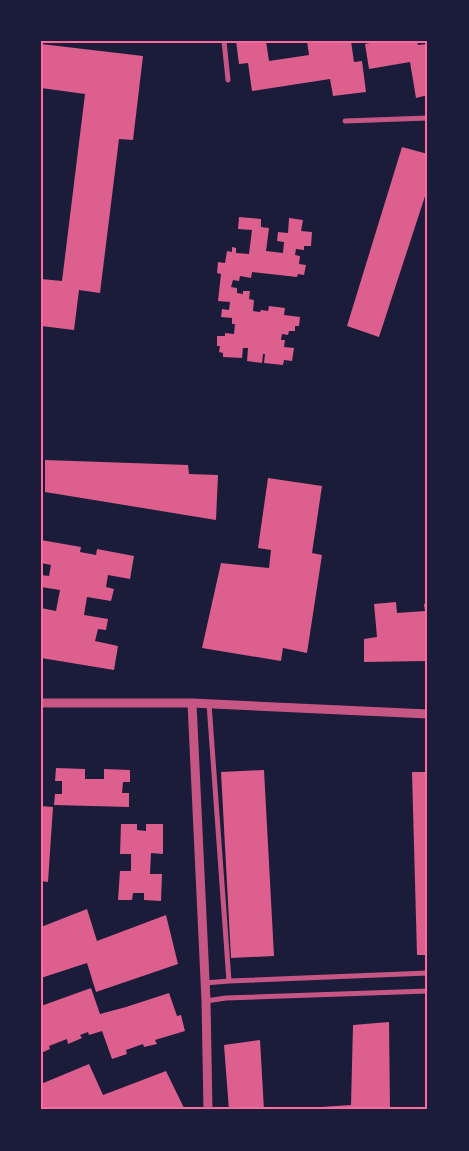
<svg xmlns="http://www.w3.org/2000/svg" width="469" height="1151" font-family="'Noto Serif',serif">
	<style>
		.building { fill: #dd5f8e }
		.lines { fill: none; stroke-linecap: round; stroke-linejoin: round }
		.minor { stroke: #c65784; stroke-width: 5 }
		.tertiary { stroke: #c65784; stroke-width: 9 }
		.neatline { fill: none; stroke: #ff6b9d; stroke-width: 2 }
	</style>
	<rect width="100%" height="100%" fill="#1b1b3a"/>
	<!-- building -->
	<path class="building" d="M 236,41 L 266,41 L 269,61 L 309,55 L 307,41 L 351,41 L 354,62 L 362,61 L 366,92 L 333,96 L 330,79 L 252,91 L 248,63 L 239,64 Z
		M 379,41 L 417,41 L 418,45 L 428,44 L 428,95 L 416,98 L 410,62 L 369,69 L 365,44 Z
		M 41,44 L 143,56 L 133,140 L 119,139 L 100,293 L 79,290 L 74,330 L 41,326 L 41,279 L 62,281 L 85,94 L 41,88 Z
		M 402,147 L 428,154 L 428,187 L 379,337 L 347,326 Z
		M 239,217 L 261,219 L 261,227 L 269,228 L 266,251 L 283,253 L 284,242 L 277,241 L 278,232 L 288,233 L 289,218 L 303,220 L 301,231 L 312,232 L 311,246 L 304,246 L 304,250 L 296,249 L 295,255 L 300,256 L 299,264 L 306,265 L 304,275 L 298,274 L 297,277 L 252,272 L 251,278 L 240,276 L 239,281 L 233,280 L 231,287 L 237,288 L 237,293 L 243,294 L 243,291 L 250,291 L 249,299 L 254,300 L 253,311 L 260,312 L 261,310 L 268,311 L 269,306 L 285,308 L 284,315 L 300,317 L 299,326 L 295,326 L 295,331 L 289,331 L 288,335 L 282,334 L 281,340 L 285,340 L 284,347 L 294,348 L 292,361 L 284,360 L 283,365 L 264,363 L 265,354 L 263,354 L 262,363 L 247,361 L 248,348 L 243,348 L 242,358 L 223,357 L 223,353 L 219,352 L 220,346 L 217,346 L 217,336 L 225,336 L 225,333 L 234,334 L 235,324 L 232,324 L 232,318 L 221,317 L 222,309 L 229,310 L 230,302 L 218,301 L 221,274 L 217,273 L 218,262 L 225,263 L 227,251 L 232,252 L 232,247 L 236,248 L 236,253 L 249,254 L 252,230 L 238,229 Z
		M 45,460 L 188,465 L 189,474 L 218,475 L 216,520 L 45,492 Z
		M 268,478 L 322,486 L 312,553 L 322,555 L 307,653 L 283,648 L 281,661 L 202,648 L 221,563 L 269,568 L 271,550 L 258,548 Z
		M 41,540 L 81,547 L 80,552 L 96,555 L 97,549 L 134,556 L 130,579 L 108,575 L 106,587 L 114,589 L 111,601 L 87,597 L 84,615 L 108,619 L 106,630 L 98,629 L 95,641 L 118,646 L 114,670 L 41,658 L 41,608 L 56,611 L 60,590 L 41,587 L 41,575 L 49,576 L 51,565 L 41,563 Z
		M 396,602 L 397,613 L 425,611 L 424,604 L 428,603 L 428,661 L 364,662 L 364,639 L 377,637 L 374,604 Z
		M 56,768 L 85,769 L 85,779 L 104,779 L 104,769 L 130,770 L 130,782 L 123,782 L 122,793 L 129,793 L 129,807 L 54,805 L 55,794 L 62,794 L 62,781 L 55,781 Z
		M 264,770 L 274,956 L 231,958 L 221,772 Z
		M 412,772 L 428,772 L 428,955 L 417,955 Z
		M 41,806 L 53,807 L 48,882 L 41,881 Z
		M 121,824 L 137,824 L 137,830 L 146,831 L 146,824 L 163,824 L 163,854 L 151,853 L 150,874 L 162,874 L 161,901 L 144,900 L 144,893 L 133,893 L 132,900 L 118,900 L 120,871 L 131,871 L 131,854 L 120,854 Z
		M 87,909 L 97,941 L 166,915 L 178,964 L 96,992 L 87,963 L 41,978 L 41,927 Z
		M 91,988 L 100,1014 L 126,1007 L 169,993 L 177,1016 L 181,1015 L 185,1031 L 155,1040 L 157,1044 L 144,1047 L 143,1044 L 126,1050 L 127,1054 L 112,1059 L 102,1031 L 89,1035 L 88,1032 L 80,1035 L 82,1038 L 68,1044 L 67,1039 L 49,1046 L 50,1049 L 41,1053 L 41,1006 Z
		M 389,1022 L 390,1110 L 306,1110 L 306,1108 L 351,1105 L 353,1025 Z
		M 260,1040 L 264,1110 L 229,1110 L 224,1045 Z
		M 89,1064 L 103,1095 L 166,1071 L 185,1110 L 41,1110 L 41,1084 Z"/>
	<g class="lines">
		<!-- minor -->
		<path class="minor" d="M 224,41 L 228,80
			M 345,121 L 428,118
			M 209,704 L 229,981
			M 205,983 L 229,981 L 428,973
			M 206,1001 L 226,998 L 428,991
			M 428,1110 L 428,1109"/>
		<!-- tertiary -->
		<path class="tertiary" d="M 41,703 L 192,703 L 428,714
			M 192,703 L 206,1001 L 208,1110"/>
	</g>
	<!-- border -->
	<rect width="469" height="1151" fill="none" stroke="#1b1b3a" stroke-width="85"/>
	<rect x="42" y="42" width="384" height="1066" class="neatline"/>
</svg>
